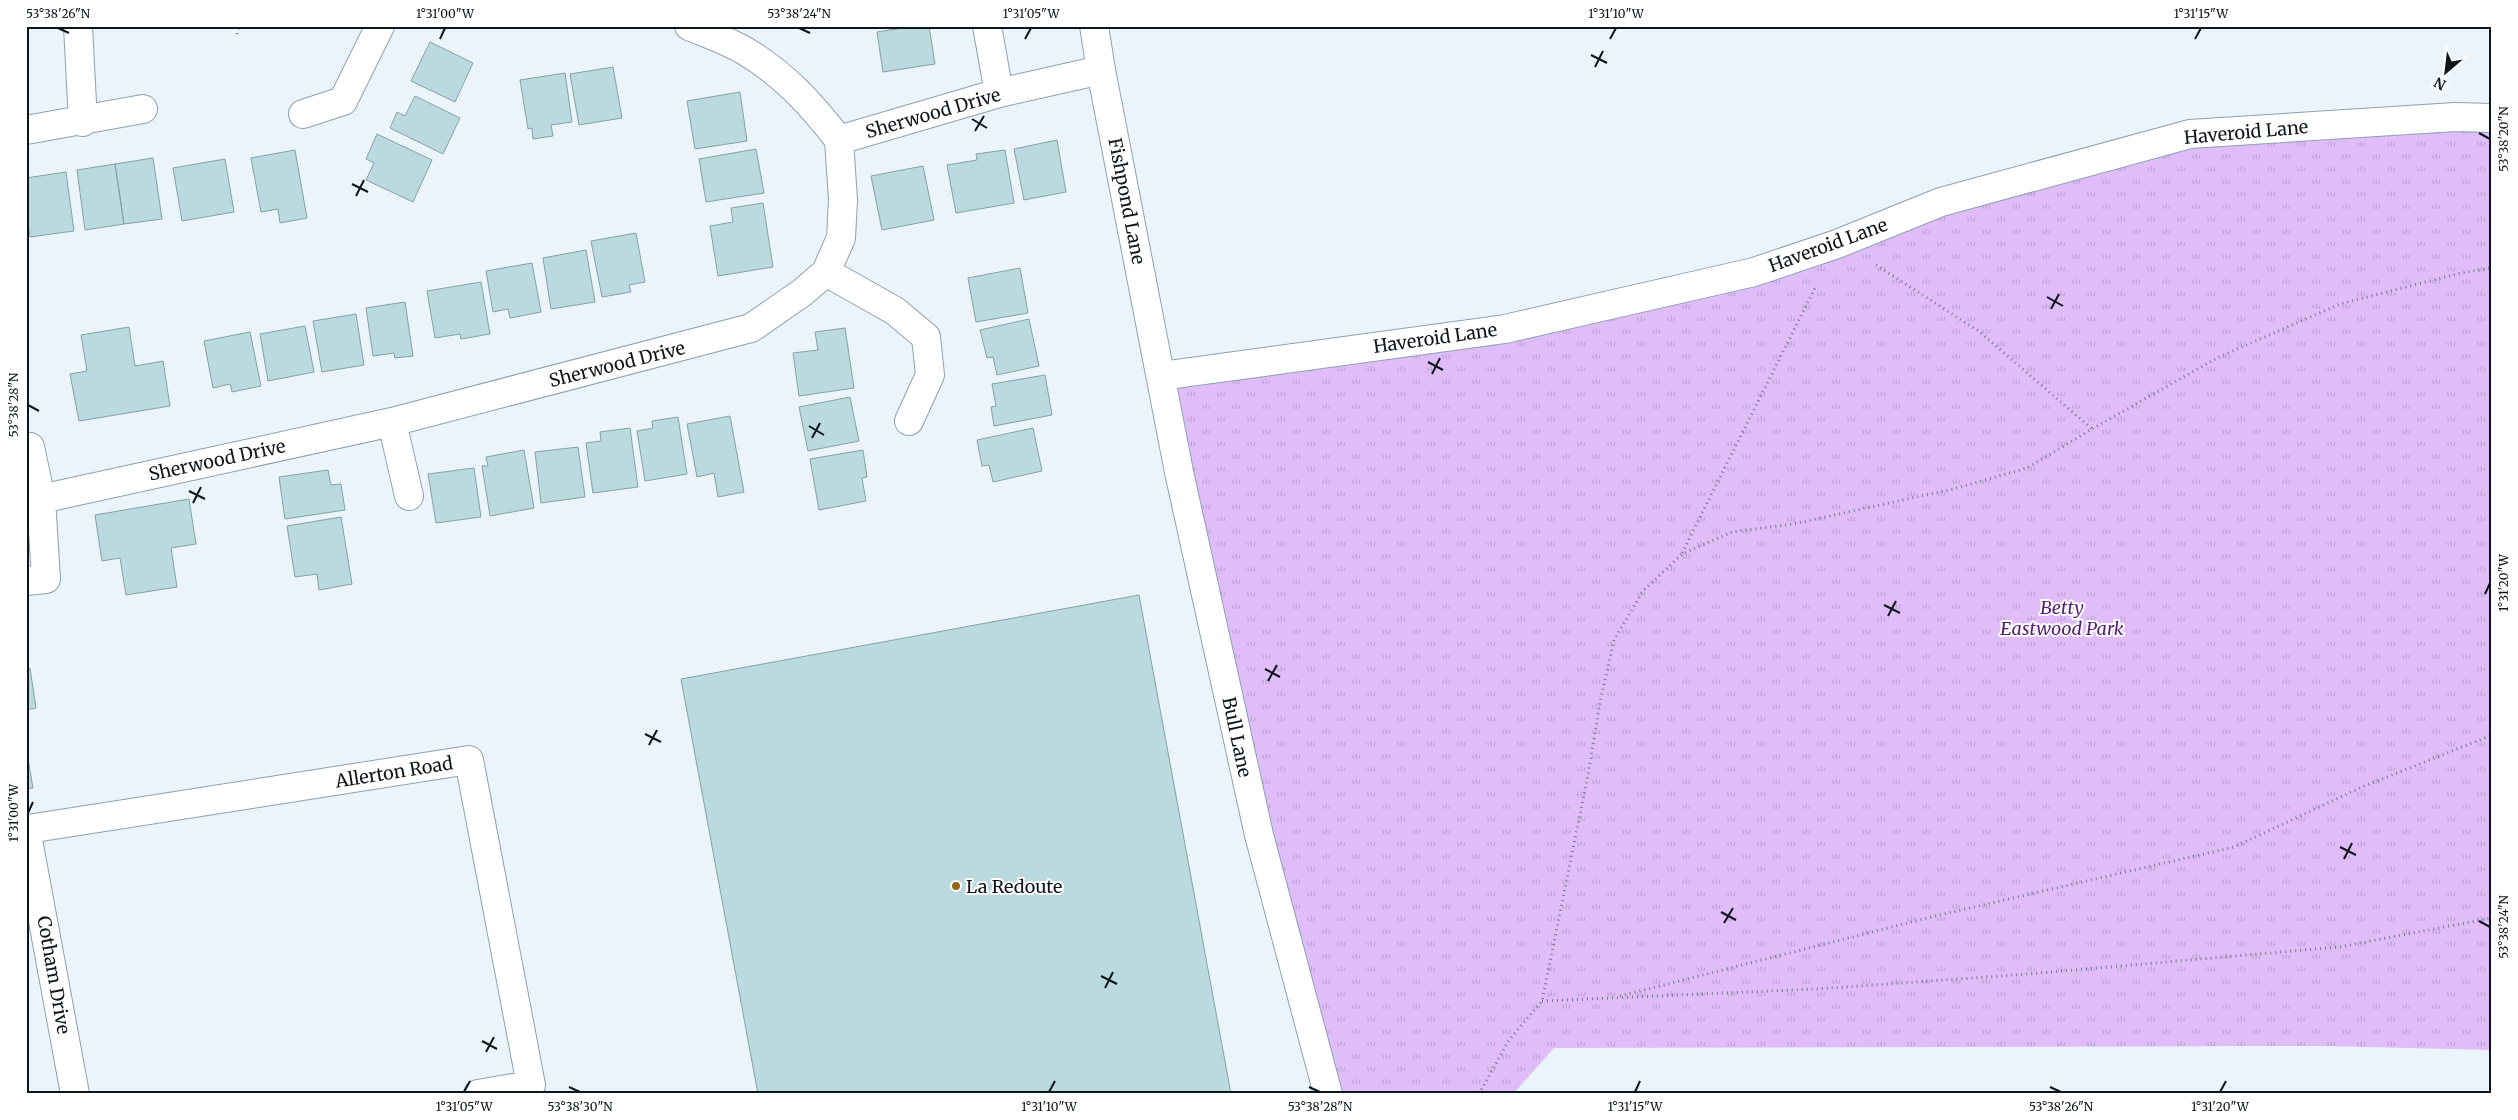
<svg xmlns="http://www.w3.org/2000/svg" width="2518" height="1120" font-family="Merriweather,serif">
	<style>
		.park { fill: url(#park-tufts) }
		.building { fill: #bbdae0; stroke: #83a1a7 }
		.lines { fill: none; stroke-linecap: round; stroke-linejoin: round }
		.minor-casing { stroke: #8ca1b2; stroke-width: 30 }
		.path { stroke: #737b82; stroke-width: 3; stroke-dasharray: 1 4; stroke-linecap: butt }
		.minor { stroke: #fff; stroke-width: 28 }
		.ticks { fill: none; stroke: #0e151b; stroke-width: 2 }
		.poi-dot { fill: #936712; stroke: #fff; stroke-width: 2 }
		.labels { text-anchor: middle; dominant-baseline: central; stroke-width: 4; stroke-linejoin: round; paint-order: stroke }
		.street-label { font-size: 18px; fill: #0e151b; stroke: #fff }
		.park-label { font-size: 18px; font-style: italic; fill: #561c75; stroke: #fff }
		.poi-label { font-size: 18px; fill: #0e151b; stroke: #fff; text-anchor: start }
		.neatline { fill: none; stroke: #0e151b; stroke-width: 2 }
		.ticks-label { font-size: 12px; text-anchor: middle; fill: #0e151b }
	</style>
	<defs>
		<pattern id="park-tufts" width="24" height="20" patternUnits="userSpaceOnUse" patternTransform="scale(1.25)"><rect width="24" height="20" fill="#e0bdf9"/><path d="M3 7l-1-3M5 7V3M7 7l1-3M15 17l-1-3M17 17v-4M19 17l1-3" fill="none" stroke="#bfa2d5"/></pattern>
	</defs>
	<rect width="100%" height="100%" fill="#ebf4fb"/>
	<!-- park -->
	<path class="park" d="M 2492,118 L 2492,1050 L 2324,1046 L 1554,1048 L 1513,1094 L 1328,1094 L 1161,376 L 1504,329 L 2190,134 Z"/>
	<!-- building -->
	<path class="building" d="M 916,26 L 929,26 L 935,64 L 883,72 L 877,32 Z
		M 430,42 L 473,63 L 455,102 L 411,81 Z
		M 613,67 L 622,118 L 579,125 L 570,74 Z
		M 565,73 L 572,122 L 551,125 L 553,136 L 533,139 L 532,128 L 528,129 L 520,80 Z
		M 740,92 L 747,141 L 695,149 L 687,101 Z
		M 415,96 L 460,118 L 443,154 L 390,128 L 397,112 L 405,116 Z
		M 377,134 L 432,160 L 413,202 L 366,180 L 374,163 L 366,159 Z
		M 1057,140 L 1066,192 L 1024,200 L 1014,149 Z
		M 756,149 L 764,193 L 706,202 L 699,159 Z
		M 295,150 L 307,218 L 280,223 L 278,209 L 261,212 L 251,158 Z
		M 1005,150 L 1014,203 L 956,213 L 947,165 L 977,160 L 976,154 Z
		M 153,158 L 162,219 L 124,224 L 115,164 Z
		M 225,159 L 234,212 L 182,221 L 173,168 Z
		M 115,164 L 124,224 L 85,230 L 77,170 Z
		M 923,166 L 934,220 L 882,230 L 871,176 Z
		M 66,172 L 74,231 L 30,237 L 26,208 L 26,178 Z
		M 763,203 L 773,267 L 718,276 L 710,226 L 733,222 L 731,208 Z
		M 636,233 L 645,282 L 629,285 L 631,292 L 602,297 L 591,241 Z
		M 586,250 L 595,302 L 551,309 L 543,258 Z
		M 532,263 L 541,312 L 510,318 L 508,309 L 493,312 L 486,271 Z
		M 1020,268 L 1028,313 L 976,322 L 968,278 Z
		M 481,282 L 490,334 L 461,339 L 460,334 L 435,338 L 427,291 Z
		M 405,302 L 413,356 L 395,358 L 394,353 L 373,356 L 366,308 Z
		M 356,314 L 364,365 L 322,372 L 313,321 Z
		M 1029,319 L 1039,366 L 997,375 L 993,357 L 987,358 L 980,330 Z
		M 305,326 L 314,372 L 268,381 L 260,334 Z
		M 129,327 L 135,366 L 163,361 L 170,406 L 79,421 L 70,374 L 87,371 L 81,335 Z
		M 845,328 L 854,388 L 799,396 L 793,353 L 818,350 L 815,332 Z
		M 250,332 L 261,386 L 232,392 L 230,384 L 213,388 L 204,341 Z
		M 1045,375 L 1052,415 L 994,426 L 991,407 L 996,406 L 992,384 Z
		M 850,397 L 859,441 L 808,451 L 799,407 Z
		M 730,416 L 744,492 L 718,497 L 714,473 L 697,477 L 687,424 Z
		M 678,417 L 687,474 L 645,481 L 637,431 L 653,428 L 652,421 Z
		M 630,428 L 638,487 L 593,493 L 586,443 L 601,441 L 600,432 Z
		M 1033,428 L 1042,471 L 993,482 L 989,465 L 982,466 L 977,440 Z
		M 578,447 L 585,497 L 541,503 L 535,452 Z
		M 524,450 L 534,508 L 490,516 L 482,466 L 488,466 L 486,457 Z
		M 863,450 L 867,477 L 862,478 L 866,501 L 819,510 L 810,459 Z
		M 474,468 L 481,517 L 436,523 L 428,474 Z
		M 328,470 L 331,485 L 341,484 L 345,510 L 285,519 L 279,477 Z
		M 189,499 L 196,544 L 171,548 L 177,587 L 126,595 L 120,558 L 102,561 L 95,515 Z
		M 341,517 L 352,584 L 319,590 L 317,574 L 295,577 L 287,526 Z
		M 1139,595 L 1231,1094 L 758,1094 L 681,679 Z
		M 30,668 L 36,708 L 26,710 L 26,669 Z
		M 26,747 L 33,788 L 26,789 Z"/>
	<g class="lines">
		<!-- minor casing -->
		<g class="minor-casing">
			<path id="minor" d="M 78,26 L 83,122
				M 689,26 C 708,34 728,41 745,51 C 784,74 812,105 839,140
				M 987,26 L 999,93
				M 1094,26 L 1101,70 L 1179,472 L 1259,835 L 1328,1094
				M 303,114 L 343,101 L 380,26
				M 26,130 L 143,109
				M 826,272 L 895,311 L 926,337 L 930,375 L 909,421
				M 1161,376 L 1505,329 L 1754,272 L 1837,244 L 1941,202 L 2190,134 L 2455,117 L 2492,118
				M 392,422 L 409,496
				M 41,499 L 392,422 L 751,328 L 803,292 L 826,272 L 841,238 L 843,200 L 839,140 L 999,93 L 1101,70
				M 26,581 L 46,579 L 41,499 L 30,447
				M 26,829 L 75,1094
				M 28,829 L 469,760 L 531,1085 L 478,1094"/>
		</g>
		<!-- path -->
		<path class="path" d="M 237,34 L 239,26
			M 1876,265 L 1980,332 L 2092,429
			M 1682,553 L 1816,286
			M 1620,996 L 1935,916 L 2234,847 L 2362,787 L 2492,735
			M 1542,1001 L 1816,989 L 2016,975 L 2339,947 L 2492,918
			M 1479,1094 L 1509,1040 L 1542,1001 L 1588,775 L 1600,702 L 1614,640 L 1643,591 L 1682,554 L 1732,532 L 1793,524 L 1953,489 L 2027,468 L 2092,429 L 2217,358 L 2340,304 L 2461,273 L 2492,268"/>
		<!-- minor -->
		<use href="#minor" class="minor"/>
	</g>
	<!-- ticks -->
	<path class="ticks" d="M 58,28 L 69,33M 799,28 L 810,33M 440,39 L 445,28M 1025,39 L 1031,28M 1610,39 L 1616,28M 2195,39 L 2201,28M 1591,55 L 1607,63M 1595,67 L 1603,51M 972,119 L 987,128M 975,131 L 984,116M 2479,133 L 2490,139M 352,184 L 368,192M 356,196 L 364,180M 2047,297 L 2063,306M 2051,309 L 2059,294M 1428,362 L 1443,370M 1432,374 L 1440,358M 28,405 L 39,411M 809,426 L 824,435M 812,438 L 820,423M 189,491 L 205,499M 193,503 L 201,487M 2485,594 L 2490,583M 1884,605 L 1900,613M 1888,616 L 1896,601M 1265,669 L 1280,677M 1268,681 L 1277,665M 645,734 L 661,742M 649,745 L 657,730M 28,813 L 33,802M 2340,847 L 2356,855M 2344,859 L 2352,843M 1721,912 L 1736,920M 2479,921 L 2490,927M 1724,923 L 1733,908M 1101,976 L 1117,984M 1105,988 L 1113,972M 482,1041 L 497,1049M 486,1052 L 494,1037M 569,1087 L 580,1092M 1309,1087 L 1320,1092M 2050,1087 L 2061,1092M 464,1092 L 470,1081M 1049,1092 L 1055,1081M 1635,1092 L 1640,1081M 2220,1092 L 2226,1081"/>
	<!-- markers -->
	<circle class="poi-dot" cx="956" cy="886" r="5"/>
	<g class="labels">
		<!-- street labels -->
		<g class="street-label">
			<text transform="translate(933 113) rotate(-16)">Sherwood Drive</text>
			<text transform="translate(2246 132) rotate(-5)">Haveroid Lane</text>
			<text transform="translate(1127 201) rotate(79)">Fishpond Lane</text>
			<text transform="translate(1828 245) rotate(-20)">Haveroid Lane</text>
			<text transform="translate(1435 338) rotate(-8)">Haveroid Lane</text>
			<text transform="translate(617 364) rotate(-14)">Sherwood Drive</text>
			<text transform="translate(217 460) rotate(-12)">Sherwood Drive</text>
			<text transform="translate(1237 737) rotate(78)">Bull Lane</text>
			<text transform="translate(394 772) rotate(-9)">Allerton Road</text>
			<text transform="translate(54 975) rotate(80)">Cotham Drive</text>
		</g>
		<!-- park labels -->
		<g class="park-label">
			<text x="2062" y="607">Betty<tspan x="2062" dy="21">Eastwood Park</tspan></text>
		</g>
		<!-- poi labels -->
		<g class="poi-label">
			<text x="966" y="886">La Redoute</text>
		</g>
	</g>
	<!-- border -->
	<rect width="2518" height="1120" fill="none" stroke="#ffffff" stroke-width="55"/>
	<!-- north arrow -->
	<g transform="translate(2446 72) rotate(208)" stroke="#ffffff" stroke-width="4" paint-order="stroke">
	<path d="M0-4L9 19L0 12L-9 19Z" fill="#0e151b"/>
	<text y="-8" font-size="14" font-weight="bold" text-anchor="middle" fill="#0e151b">N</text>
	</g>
	<rect x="28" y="28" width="2462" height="1064" class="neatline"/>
	<g class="ticks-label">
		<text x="58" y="18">53°38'26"N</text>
		<text x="445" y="18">1°31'00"W</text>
		<text x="799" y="18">53°38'24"N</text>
		<text x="1031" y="18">1°31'05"W</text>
		<text x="1616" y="18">1°31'10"W</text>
		<text x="2201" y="18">1°31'15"W</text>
		<text transform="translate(2504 139) rotate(-90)" y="4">53°38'20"N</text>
		<text transform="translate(14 405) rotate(-90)" y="4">53°38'28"N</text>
		<text transform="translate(2504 583) rotate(-90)" y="4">1°31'20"W</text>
		<text transform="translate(14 813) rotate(-90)" y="4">1°31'00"W</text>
		<text transform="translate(2504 927) rotate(-90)" y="4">53°38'24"N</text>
		<text x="464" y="1111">1°31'05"W</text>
		<text x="580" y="1111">53°38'30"N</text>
		<text x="1049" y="1111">1°31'10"W</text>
		<text x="1320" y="1111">53°38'28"N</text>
		<text x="1635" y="1111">1°31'15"W</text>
		<text x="2061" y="1111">53°38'26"N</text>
		<text x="2220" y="1111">1°31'20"W</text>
	</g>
</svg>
